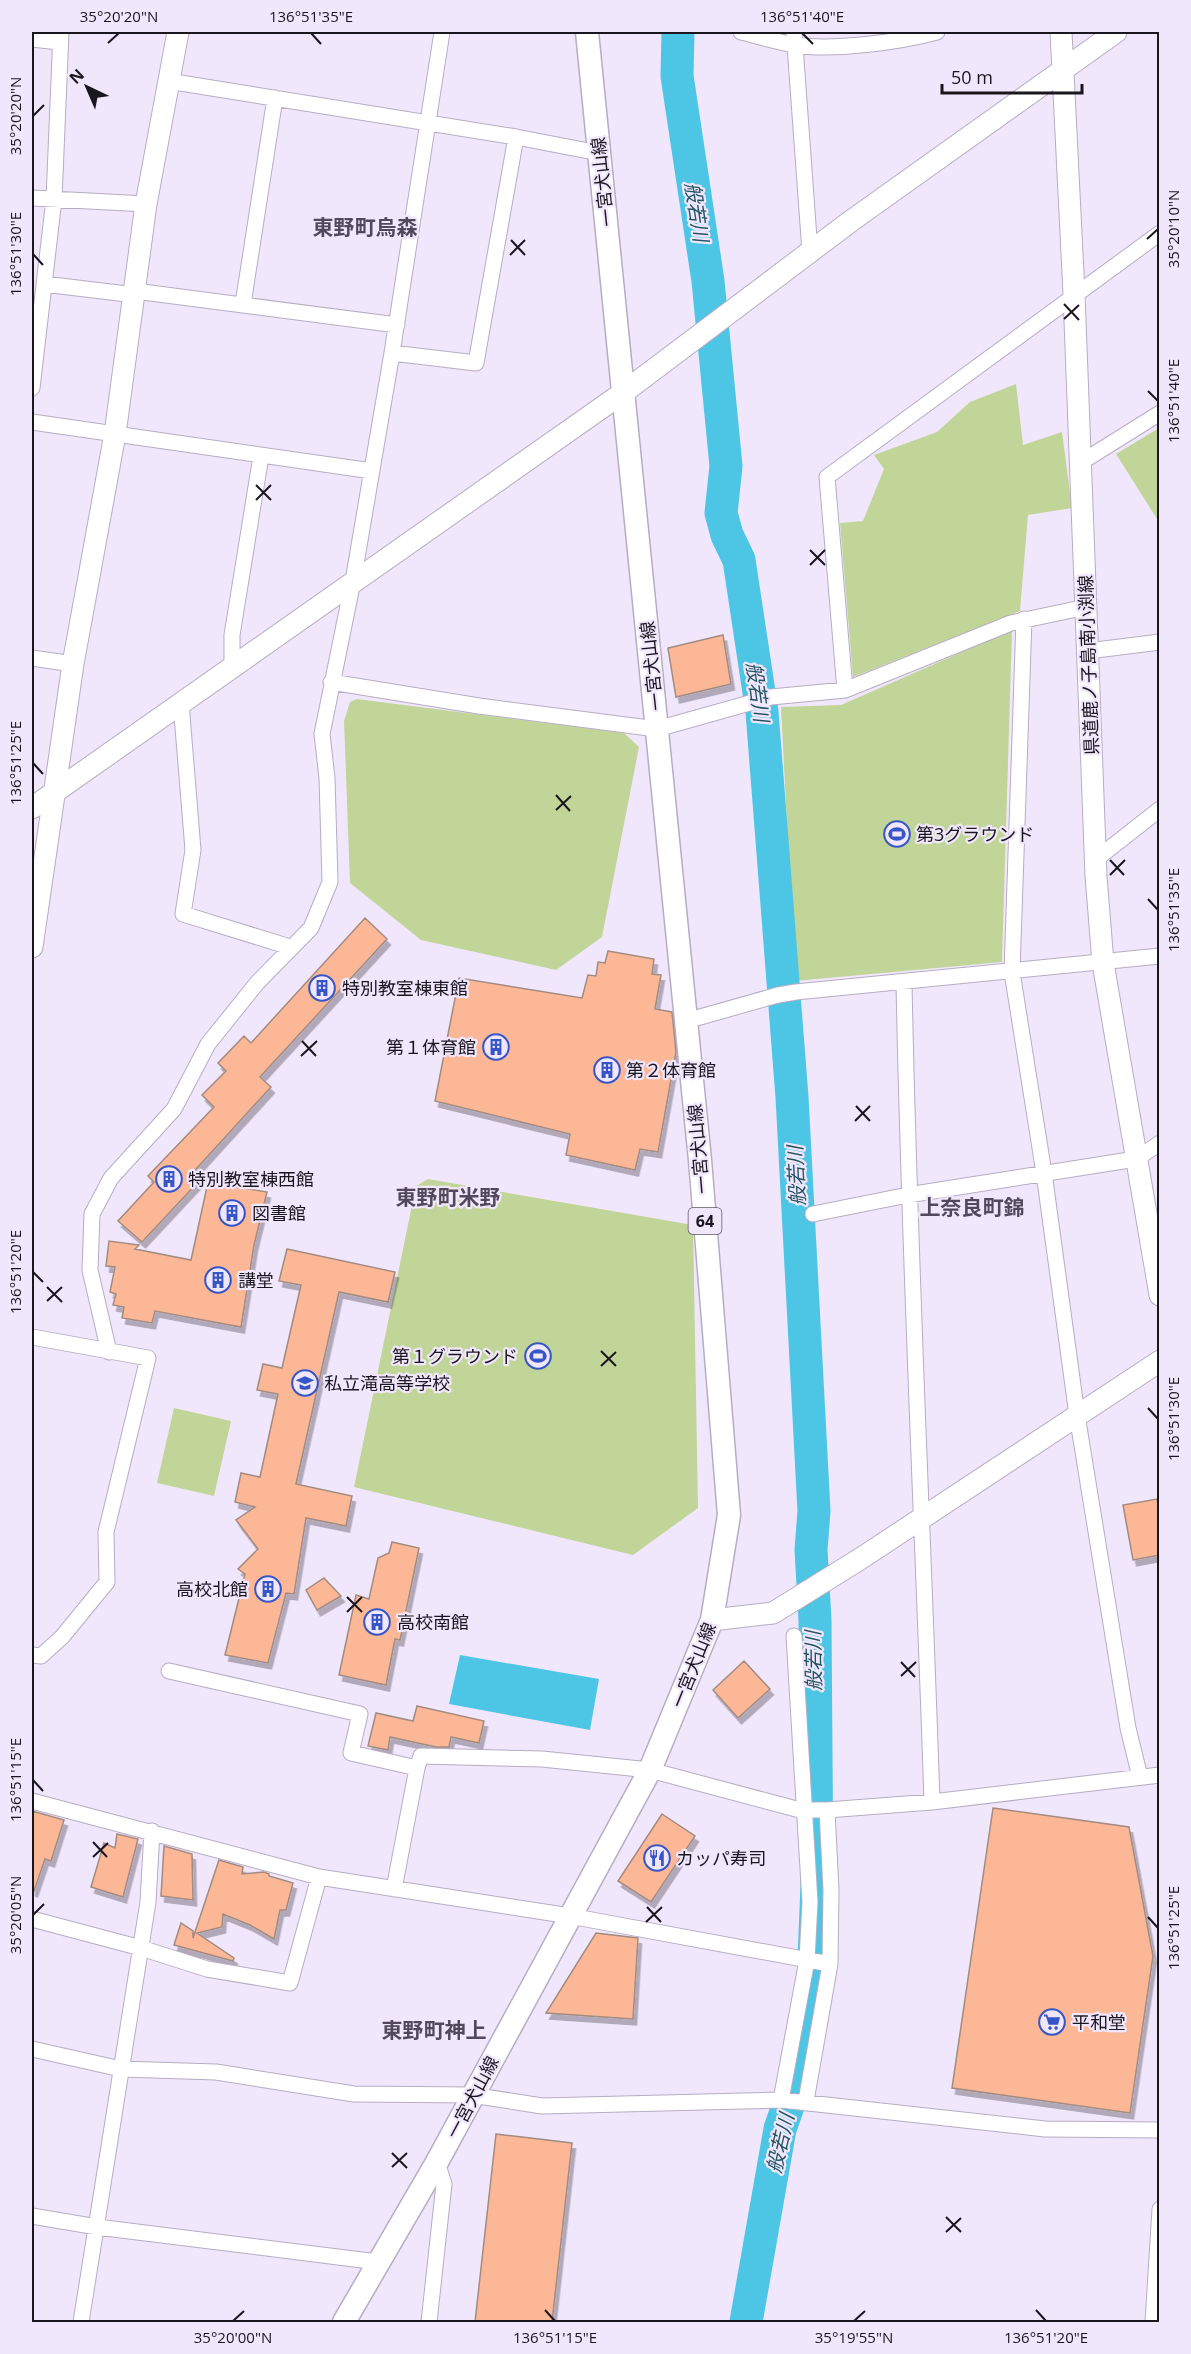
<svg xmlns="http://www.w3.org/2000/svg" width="1191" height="2354" font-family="'Open Sans','Noto Sans JP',sans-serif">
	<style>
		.green { fill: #c0d597 }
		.water { fill: #4dc6e5 }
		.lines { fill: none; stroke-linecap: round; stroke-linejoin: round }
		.river { stroke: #4dc6e5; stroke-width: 33 }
		.building { fill: #fcb797; stroke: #a28b80; stroke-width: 1.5; filter: url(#shadow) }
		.street-casing { stroke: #b6adc2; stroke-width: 17 }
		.secondary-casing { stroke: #b6adc2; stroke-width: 23 }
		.primary-casing { stroke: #b6adc2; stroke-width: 25 }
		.street { stroke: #fff; stroke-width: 15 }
		.secondary { stroke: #fff; stroke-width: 21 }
		.primary { stroke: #fff; stroke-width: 22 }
		.ticks { fill: none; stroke: #1a161e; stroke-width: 2 }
		.labels { text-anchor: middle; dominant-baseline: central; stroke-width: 4.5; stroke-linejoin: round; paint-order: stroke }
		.shield { fill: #f1e7fd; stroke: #5a5561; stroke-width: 1.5 }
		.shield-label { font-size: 16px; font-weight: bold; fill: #1a161e }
		.street-label { font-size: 18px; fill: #1a161e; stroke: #f1e7fd }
		.poi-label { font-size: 18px; fill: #1a161e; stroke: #f1e7fd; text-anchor: start }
		.water-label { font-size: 20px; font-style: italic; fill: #225462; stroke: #f1e7fd }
		.quarter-label { font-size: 21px; font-weight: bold; fill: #51495b; stroke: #f1e7fd }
		.neatline { fill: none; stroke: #1a161e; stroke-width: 2 }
		.ticks-label { font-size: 15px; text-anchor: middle; fill: #1a161e }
	</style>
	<defs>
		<filter id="shadow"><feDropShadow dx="3.5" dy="6" stdDeviation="0" flood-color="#0004"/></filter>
	</defs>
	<rect width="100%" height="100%" fill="#f1e7fd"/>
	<!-- green -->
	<path class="green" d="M 1016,384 L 1023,445 L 1062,432 L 1072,508 L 1028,515 L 1020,611 L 853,677 L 840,523 L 863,521 L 884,469 L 874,455 L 937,432 L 970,402 Z
		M 1159,428 L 1159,522 L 1116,454 Z
		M 1012,630 L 1002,962 L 795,981 L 781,707 L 841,705 Z
		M 357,699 L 624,733 L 639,747 L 602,937 L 556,970 L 421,940 L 350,883 L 344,721 L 350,702 Z
		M 428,1179 L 693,1225 L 698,1508 L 633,1555 L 354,1487 L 416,1186 Z
		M 174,1408 L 231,1421 L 214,1496 L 157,1483 Z"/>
	<!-- water -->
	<path class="water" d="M 460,1655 L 599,1679 L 590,1730 L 449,1704 Z"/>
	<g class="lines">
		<!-- river -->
		<path class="river" d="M 678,32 L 677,76 L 708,281 L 726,466 L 721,513 L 727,535 L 739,560 L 762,712 L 792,1097 L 814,1511 L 811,1550 L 815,1620 L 817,1885 L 813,1983 L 797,2080 L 780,2129 L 746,2322"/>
	</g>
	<!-- building -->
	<path class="building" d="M 723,635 L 731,684 L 676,697 L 668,648 Z
		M 365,918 L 387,939 L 260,1077 L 271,1087 L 187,1179 L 199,1181 L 142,1242 L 118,1221 L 154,1182 L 148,1176 L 214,1107 L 202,1095 L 226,1071 L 218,1063 L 244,1036 L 251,1043 Z
		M 608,951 L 654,959 L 652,974 L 661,975 L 655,1009 L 672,1012 L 676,1052 L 658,1152 L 640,1149 L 635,1170 L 566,1155 L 570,1134 L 435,1101 L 459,978 L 582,998 L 588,975 L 596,976 L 598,962 L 605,963 Z
		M 208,1182 L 267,1192 L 254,1245 L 241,1327 L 155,1311 L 152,1323 L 122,1318 L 124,1307 L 113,1305 L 116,1294 L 110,1292 L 115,1267 L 106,1266 L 109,1241 L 139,1245 L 135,1249 L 191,1260 Z
		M 287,1249 L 395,1272 L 388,1302 L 339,1292 L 296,1484 L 352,1496 L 346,1526 L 306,1518 L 294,1594 L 286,1593 L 268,1663 L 225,1655 L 245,1574 L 238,1569 L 258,1549 L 236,1520 L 255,1507 L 235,1502 L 241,1473 L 260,1477 L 278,1394 L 257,1390 L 263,1364 L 282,1368 L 301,1285 L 279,1281 Z
		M 1157,1499 L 1160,1511 L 1160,1555 L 1133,1560 L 1123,1505 Z
		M 392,1542 L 419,1548 L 400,1640 L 395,1639 L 386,1685 L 339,1675 L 356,1595 L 369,1599 L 378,1558 L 389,1553 Z
		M 324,1578 L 341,1596 L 317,1610 L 306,1590 Z
		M 744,1661 L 770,1689 L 738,1718 L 713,1690 Z
		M 417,1706 L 484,1721 L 479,1743 L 451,1737 L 449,1747 L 436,1747 L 390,1737 L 388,1750 L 368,1746 L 376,1713 L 413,1721 Z
		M 993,1808 L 1129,1827 L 1153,1956 L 1130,2113 L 952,2088 Z
		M 32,1811 L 64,1820 L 51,1861 L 45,1859 L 34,1891 L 32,1890 Z
		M 662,1814 L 695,1836 L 651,1902 L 618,1881 Z
		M 117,1834 L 138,1839 L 123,1897 L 91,1887 L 104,1843 L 115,1848 Z
		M 164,1846 L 192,1854 L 193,1900 L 161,1896 Z
		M 219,1860 L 243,1867 L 242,1874 L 264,1872 L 269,1874 L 269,1876 L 293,1883 L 286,1910 L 280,1910 L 274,1939 L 250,1925 L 223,1914 L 222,1927 L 197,1933 L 234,1958 L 233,1961 L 174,1945 L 181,1923 L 193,1931 L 193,1938 Z
		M 596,1933 L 638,1938 L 633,2019 L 546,2013 Z
		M 496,2134 L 572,2143 L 552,2322 L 475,2322 Z"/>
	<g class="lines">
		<!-- street casing -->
		<g class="street-casing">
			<path id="street" d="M 741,32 C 758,36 777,42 795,45 C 833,51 900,42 937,32
				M 794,32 L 810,252
				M 32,39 L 59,42
				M 168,81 L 516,137 L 599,153
				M 32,198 L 146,204
				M 44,284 L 135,295
				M 135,291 L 397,325
				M 243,304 L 275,98
				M 392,353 L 476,363 L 516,137
				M 32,388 L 54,199 L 61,32
				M 32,422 L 372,471
				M 1080,463 L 1160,413
				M 1024,619 L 1012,972 L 1044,1173 L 1077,1415 L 1128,1728 L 1140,1777
				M 1088,651 L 1160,642
				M 32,658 L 73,664
				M 232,666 L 232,635 L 261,456
				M 331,682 L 479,706 L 657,729 L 771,697 L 845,690 L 1011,623 L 1086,607
				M 845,690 L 827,477 L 1160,233
				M 181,703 L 193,850 L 183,914 L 290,947
				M 1095,860 L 1160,809
				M 904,982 C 909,1255 923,1528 932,1802
				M 686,1021 L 778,995 L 796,992 L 1160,956
				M 813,1214 L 908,1195 L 1136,1159 L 1160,1143
				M 32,1337 L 148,1358 L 106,1532 L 107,1582 L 62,1637 L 41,1656 L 32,1655
				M 109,1352 L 90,1270 L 92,1214 L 111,1178 L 174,1109 L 208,1044 L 257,983 L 311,928 L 330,882 L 327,778 L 322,734 L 353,581 L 392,353 L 442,32
				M 169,1671 L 360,1714 L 351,1753 L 417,1768 L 421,1756 L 542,1759 L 650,1770 L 800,1810 L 827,1810 L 932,1802 L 1160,1775
				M 32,1801 L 319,1877 L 290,1983 L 207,1969 L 141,1948 L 32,1919
				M 319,1877 L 570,1916 L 830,1964
				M 394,1889 L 417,1768
				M 32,2049 L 121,2069 L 216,2072 L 354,2094 L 472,2095 L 542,2106 L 781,2100 L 1045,2129 L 1160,2130
				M 781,2100 L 807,1960 L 810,1902 L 794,1636
				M 806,2101 L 830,1964 L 831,1890 L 827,1810
				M 32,2216 L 97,2227 L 378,2262
				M 81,2322 L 148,1902 L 152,1831
				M 429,2322 L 444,2184 L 437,2162
				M 1153,2322 L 1160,2209"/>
		</g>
		<!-- secondary casing -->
		<g class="secondary-casing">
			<path id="secondary" d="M 1061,32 L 1074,294 L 1096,876 L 1103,963 L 1160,1295
				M 32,808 L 624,392 L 851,221 L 1116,32
				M 32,947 L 73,664 L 115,434 L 146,204 L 178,32
				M 712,1620 L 773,1613 L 860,1559 L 1160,1361"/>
		</g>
		<!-- primary casing -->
		<g class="primary-casing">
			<path id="primary" d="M 344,2322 L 437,2162 L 650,1770 L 712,1620 L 729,1515 L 700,1160 L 587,32"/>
		</g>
		<!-- street -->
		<use href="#street" class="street"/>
		<!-- secondary -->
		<use href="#secondary" class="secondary"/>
		<!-- primary -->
		<use href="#primary" class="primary"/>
	</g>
	<!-- ticks -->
	<path class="ticks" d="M 311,33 L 321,44M 802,33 L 813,44M 108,43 L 119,33M 33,116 L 44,105M 1147,239 L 1158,229M 511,240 L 525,255M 33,254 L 43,265M 510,255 L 525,240M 1064,304 L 1079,320M 1064,319 L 1079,305M 1148,391 L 1158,401M 256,485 L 271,500M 256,500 L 271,485M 810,550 L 825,565M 810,565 L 825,550M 33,763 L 43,774M 556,795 L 570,811M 556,810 L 571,796M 1110,860 L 1124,875M 1110,875 L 1125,860M 1148,899 L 1158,910M 302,1041 L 316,1056M 301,1056 L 317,1041M 856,1106 L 870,1121M 855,1121 L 870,1106M 33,1272 L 43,1282M 47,1287 L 62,1302M 47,1301 L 62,1287M 601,1351 L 616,1366M 601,1366 L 616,1352M 1148,1408 L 1158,1419M 347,1597 L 362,1612M 347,1612 L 362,1597M 901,1662 L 915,1677M 901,1676 L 916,1662M 33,1780 L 43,1791M 93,1842 L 107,1857M 93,1857 L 108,1843M 647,1907 L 661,1922M 33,1915 L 44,1904M 1148,1917 L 1158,1928M 646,1922 L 662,1907M 392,2153 L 407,2168M 392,2167 L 407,2153M 946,2217 L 961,2232M 946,2232 L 961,2218M 545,2310 L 555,2321M 1036,2310 L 1046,2321M 233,2321 L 244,2311M 854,2321 L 865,2311"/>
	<!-- icons -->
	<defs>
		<g id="stadium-ring" transform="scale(1.35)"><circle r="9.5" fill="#f1e7fd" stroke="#3655c7" stroke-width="1.5"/><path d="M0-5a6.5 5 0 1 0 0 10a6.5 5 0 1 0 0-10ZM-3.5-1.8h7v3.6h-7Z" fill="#3655c7"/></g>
		<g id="building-ring" transform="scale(1.35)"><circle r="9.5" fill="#f1e7fd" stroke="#3655c7" stroke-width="1.5"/><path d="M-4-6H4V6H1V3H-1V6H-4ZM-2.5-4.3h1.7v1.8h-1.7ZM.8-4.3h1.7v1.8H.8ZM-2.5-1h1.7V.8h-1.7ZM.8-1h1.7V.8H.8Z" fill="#3655c7"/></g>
		<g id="school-ring" transform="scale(1.35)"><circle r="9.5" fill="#f1e7fd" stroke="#3655c7" stroke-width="1.5"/><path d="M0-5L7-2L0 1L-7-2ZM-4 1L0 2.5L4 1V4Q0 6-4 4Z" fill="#3655c7"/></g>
		<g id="restaurant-ring" transform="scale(1.35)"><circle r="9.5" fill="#f1e7fd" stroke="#3655c7" stroke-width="1.5"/><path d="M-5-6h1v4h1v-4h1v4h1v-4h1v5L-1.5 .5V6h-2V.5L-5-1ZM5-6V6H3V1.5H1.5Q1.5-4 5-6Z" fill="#3655c7"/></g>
		<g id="supermarket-ring" transform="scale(1.35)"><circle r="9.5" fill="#f1e7fd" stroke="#3655c7" stroke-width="1.5"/><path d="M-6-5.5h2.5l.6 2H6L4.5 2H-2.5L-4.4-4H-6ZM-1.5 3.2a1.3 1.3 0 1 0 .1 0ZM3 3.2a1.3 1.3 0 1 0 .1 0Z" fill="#3655c7"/></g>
	</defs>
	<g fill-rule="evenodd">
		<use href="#stadium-ring" x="897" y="834"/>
		<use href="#building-ring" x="322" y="988"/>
		<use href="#building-ring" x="496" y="1047"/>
		<use href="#building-ring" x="607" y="1070"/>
		<use href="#building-ring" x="169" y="1179"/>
		<use href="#building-ring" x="232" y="1213"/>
		<use href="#building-ring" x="218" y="1280"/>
		<use href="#stadium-ring" x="538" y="1356"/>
		<use href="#school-ring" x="305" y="1383"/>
		<use href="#building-ring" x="268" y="1589"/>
		<use href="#building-ring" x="377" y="1622"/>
		<use href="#restaurant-ring" x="657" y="1858"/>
		<use href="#supermarket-ring" x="1052" y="2022"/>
	</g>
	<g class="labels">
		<!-- shield labels -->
		<rect class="shield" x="688.5" y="1208" width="33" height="26" rx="4.5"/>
		<g class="shield-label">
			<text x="705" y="1221">64</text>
		</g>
		<!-- street labels -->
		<g class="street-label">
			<text transform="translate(602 182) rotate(-96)">一宮犬山線</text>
			<text transform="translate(1088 665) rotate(-92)">県道鹿ノ子島南小渕線</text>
			<text transform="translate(651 666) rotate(-96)">一宮犬山線</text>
			<text transform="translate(698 1149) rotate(-95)">一宮犬山線</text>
			<text transform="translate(693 1665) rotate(-68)">一宮犬山線</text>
			<text transform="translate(472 2097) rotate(-62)">一宮犬山線</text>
		</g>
		<!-- poi labels -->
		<g class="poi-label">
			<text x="916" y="834">第3グラウンド</text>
			<text x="342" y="988">特別教室棟東館</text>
			<text x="476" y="1047" text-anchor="end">第１体育館</text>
			<text x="626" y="1070">第２体育館</text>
			<text x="188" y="1179">特別教室棟西館</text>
			<text x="252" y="1213">図書館</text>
			<text x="238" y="1280">講堂</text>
			<text x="518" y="1356" text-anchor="end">第１グラウンド</text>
			<text x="324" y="1383">私立滝高等学校</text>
			<text x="248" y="1589" text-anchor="end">高校北館</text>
			<text x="397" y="1622">高校南館</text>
			<text x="676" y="1858">カッパ寿司</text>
			<text x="1072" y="2022">平和堂</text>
		</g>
		<!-- water labels -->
		<g class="water-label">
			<text transform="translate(697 212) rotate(81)">般若川</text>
			<text transform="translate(758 692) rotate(82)">般若川</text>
			<text transform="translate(796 1176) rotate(-93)">般若川</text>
			<text transform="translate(813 1661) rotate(-91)">般若川</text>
			<text transform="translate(780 2143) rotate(-77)">般若川</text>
		</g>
		<!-- quarter labels -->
		<g class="quarter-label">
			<text x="365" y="227">東野町烏森</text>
			<text x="448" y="1197">東野町米野</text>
			<text x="972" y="1207">上奈良町錦</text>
			<text x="434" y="2030">東野町神上</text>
		</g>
	</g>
	<!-- border -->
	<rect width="1191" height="2354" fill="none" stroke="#f1e7fd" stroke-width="66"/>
	<!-- north arrow -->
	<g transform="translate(87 87) rotate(316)" stroke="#f1e7fd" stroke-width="4.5" paint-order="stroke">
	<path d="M0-4.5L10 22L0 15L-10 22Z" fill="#1a161e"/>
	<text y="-9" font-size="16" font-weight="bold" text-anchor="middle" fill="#1a161e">N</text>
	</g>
	<!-- scale -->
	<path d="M942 84v9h140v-9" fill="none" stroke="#1a161e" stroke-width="3"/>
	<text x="951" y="84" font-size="18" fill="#1a161e" stroke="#f1e7fd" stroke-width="4.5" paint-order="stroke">50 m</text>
	<rect x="33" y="33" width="1125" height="2288" class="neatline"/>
	<g class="ticks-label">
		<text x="119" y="22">35°20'20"N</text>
		<text x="311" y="22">136°51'35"E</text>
		<text x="802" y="22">136°51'40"E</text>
		<text transform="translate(16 116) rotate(-90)" y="5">35°20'20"N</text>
		<text transform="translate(1174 229) rotate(-90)" y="5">35°20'10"N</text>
		<text transform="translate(16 254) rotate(-90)" y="5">136°51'30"E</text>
		<text transform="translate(1174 401) rotate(-90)" y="5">136°51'40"E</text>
		<text transform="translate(16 763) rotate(-90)" y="5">136°51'25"E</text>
		<text transform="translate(1174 910) rotate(-90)" y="5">136°51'35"E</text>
		<text transform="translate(16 1272) rotate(-90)" y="5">136°51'20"E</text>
		<text transform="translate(1174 1419) rotate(-90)" y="5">136°51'30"E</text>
		<text transform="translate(16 1780) rotate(-90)" y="5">136°51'15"E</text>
		<text transform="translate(16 1915) rotate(-90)" y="5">35°20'05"N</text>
		<text transform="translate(1174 1928) rotate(-90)" y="5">136°51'25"E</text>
		<text x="233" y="2343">35°20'00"N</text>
		<text x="555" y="2343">136°51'15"E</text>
		<text x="854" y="2343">35°19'55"N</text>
		<text x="1046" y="2343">136°51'20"E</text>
	</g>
</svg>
